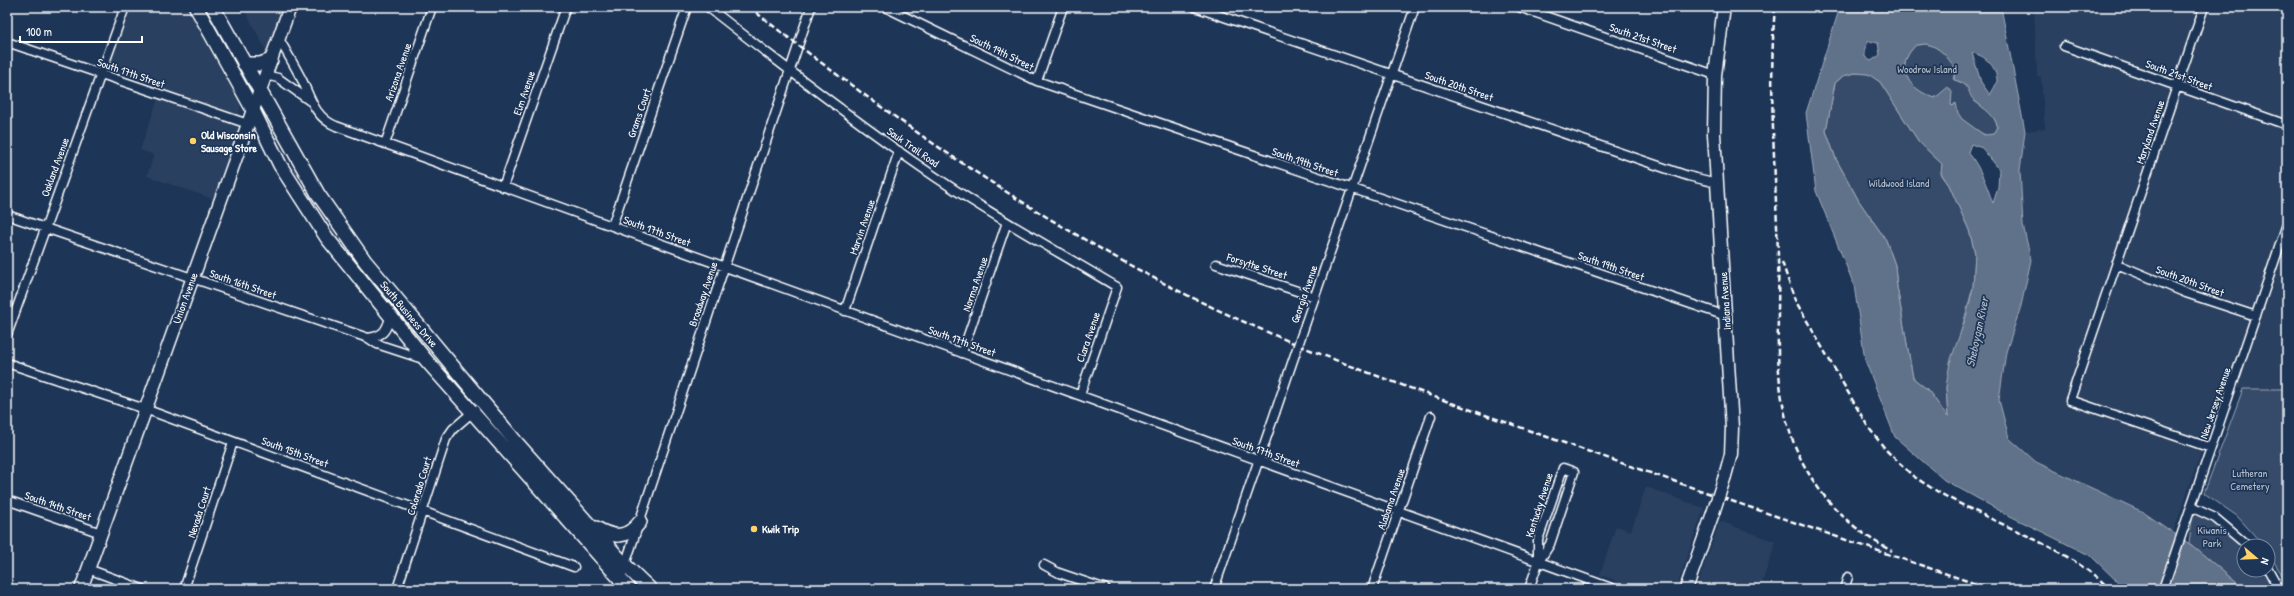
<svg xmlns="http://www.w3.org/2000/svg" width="2294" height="596" font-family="'Patrick Hand',sans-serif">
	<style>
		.built { fill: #2a4161 }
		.green { fill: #364b69; stroke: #9aa5b4 }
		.water { fill: #617289; stroke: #a0aab8; fill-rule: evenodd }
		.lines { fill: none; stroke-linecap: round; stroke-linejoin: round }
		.street-casing { stroke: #fff; stroke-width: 11 }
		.secondary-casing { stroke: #fff; stroke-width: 15 }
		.primary-casing { stroke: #fff; stroke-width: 16 }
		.street { stroke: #1d3557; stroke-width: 8 }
		.secondary { stroke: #1d3557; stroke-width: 12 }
		.primary { stroke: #1d3557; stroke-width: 13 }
		.rail { stroke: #fff; stroke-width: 2.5; stroke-dasharray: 6 3; stroke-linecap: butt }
		.street-bridge-casing { stroke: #fff; stroke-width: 11; stroke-linecap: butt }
		.secondary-bridge-casing { stroke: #fff; stroke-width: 15; stroke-linecap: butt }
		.street-bridge { stroke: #1d3557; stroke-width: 8 }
		.secondary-bridge { stroke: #1d3557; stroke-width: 12 }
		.poi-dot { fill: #ffd166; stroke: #1d3557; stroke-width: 1.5 }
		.labels { text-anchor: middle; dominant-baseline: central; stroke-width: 3.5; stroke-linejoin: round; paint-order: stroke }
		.street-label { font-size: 11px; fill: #fff; stroke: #1d3557 }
		.park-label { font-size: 11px; fill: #b9c0ca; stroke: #1d3557 }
		.poi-label { font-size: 11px; font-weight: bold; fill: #fff; stroke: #1d3557; text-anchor: start }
		.water-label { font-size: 12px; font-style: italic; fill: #b8c0ca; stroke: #1d3557 }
	</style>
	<rect width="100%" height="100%" fill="#1d3557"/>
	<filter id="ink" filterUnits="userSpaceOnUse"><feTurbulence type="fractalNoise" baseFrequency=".025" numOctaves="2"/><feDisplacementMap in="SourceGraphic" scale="8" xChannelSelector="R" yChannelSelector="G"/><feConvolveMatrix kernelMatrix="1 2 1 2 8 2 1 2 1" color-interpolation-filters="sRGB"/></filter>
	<g filter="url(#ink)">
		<!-- built -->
		<path class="built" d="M 131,7 L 191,7 L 241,102 L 237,131 L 213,199 L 147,176 L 154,155 L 140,150 L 162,87 L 114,71 L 110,65 Z
			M 243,7 L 290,7 L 271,60 Z
			M 2034,7 L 2287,7 L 2287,389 L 2243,389 L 2224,386 L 2173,533 L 2143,512 L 2036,462 L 2009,438 L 1999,400 L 2006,352 L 2021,306 L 2031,260 L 2023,225 L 2020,170 L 2025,131 L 2045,129 L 2041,77 L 2037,76 Z
			M 1646,487 L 1704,508 L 1676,589 L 1612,589 L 1615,580 L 1600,575 L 1616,526 L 1631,531 Z
			M 1720,521 L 1776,542 L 1760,589 L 1696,589 Z"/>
		<!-- green -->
		<path class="green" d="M 1926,44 C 1939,46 1949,58 1956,69 L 1953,79 L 1964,84 L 1970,91 L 1974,101 L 1992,114 L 1998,127 L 1994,134 L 1989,136 C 1982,135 1960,120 1957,113 C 1956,109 1957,107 1955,103 L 1953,106 L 1951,105 L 1950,102 L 1941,94 L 1934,98 C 1908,89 1893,67 1916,45 Z
			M 1855,73 L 1869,74 L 1880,82 L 1919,142 L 1942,164 L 1941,174 L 1949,185 L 1969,230 L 1975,253 L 1973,287 L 1946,387 L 1948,418 L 1928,390 L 1913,378 L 1897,287 L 1895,265 L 1886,240 L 1859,201 L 1836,159 L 1826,131 L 1835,83 L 1843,76 Z
			M 2243,389 L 2287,389 L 2287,583 L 2268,552 L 2268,546 L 2264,546 L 2237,516 L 2204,493 Z
			M 2194,504 C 2212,512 2239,523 2244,545 C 2245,553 2244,562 2244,570 L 2265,570 L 2275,589 L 2244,589 L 2189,543 Z"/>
		<!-- water -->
		<path class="water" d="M 1840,7 L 2001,7 L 2025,131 L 2020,170 L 2023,225 L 2031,260 L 2021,306 L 2006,352 L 1999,400 L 2009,438 L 2036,462 L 2143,512 L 2194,547 L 2244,589 L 2125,589 L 2091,556 L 2004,513 L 1944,480 L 1895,437 L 1865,360 L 1854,285 L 1816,191 L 1806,113 ZM 1869,41 L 1878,43 L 1880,55 L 1871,61 L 1865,57 L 1865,48 ZM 1926,44 C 1939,46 1949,58 1955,69 L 1954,80 C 1973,84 1966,94 1975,101 C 1985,110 1993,113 1998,127 L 1994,134 L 1984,135 L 1962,119 L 1958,113 L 1956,103 L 1953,106 L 1951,105 L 1952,92 L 1948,87 L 1935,98 C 1908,89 1893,67 1916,45 ZM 1972,53 C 1985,55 1997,67 1997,81 C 1996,86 1992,91 1990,95 L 1981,82 ZM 1855,73 L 1868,74 L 1880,82 L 1919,142 L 1942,164 L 1941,173 L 1949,185 L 1969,230 L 1975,253 L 1973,288 L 1966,317 L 1950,362 L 1946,387 L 1948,417 L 1928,390 L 1913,378 L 1897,287 L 1895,265 L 1886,240 L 1859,201 L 1836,159 L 1826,131 L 1835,83 L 1843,76 ZM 1971,144 L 1982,148 L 1999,169 L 1998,188 L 1993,203 C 1986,185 1981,168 1968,152 Z"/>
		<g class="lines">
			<!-- street casing -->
			<g class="street-casing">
				<path id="street" d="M 708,7 C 778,62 848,116 921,167 C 984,211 1052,248 1117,287 L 1080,395
					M 885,7 L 1037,81 L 1726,316
					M 1195,7 L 1688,176 L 1717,183
					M 1519,7 L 1715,75
					M 2204,7 L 2070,400 L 2211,448
					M 279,39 C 287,53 296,68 303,82 C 311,100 316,118 336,126 L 1614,589
					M 7,42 L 248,124
					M 2064,46 L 2287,125
					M 265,75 L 278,78 L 310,101
					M 1037,81 L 1063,7
					M 385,144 L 432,7
					M 503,187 L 566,7
					M 7,215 L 368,338 L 377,344 L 426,360
					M 612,226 L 687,7
					M 1216,264 L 1315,297
					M 2117,264 L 2186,293 L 2256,316
					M 845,311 L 899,151
					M 1306,322 L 1415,7
					M 7,335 L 125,7
					M 368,338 C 383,336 386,331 390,318
					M 962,353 L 1007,222
					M 7,363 L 145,409 L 574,567
					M 7,500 L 101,533
					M 2191,507 L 2215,518 L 2248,546
					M 1044,565 L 1059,573 L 1106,589
					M 88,569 L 142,589
					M 2268,569 L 2279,589
					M 184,589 L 233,442
					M 397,589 L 446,439 L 453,429 L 475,410
					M 617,589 L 811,7
					M 1214,589 L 1275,413
					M 1372,589 L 1431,416
					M 1529,589 L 1538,563 L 1550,544 L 1574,472 L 1563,468 L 1538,540 L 1538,563
					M 1844,589 L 1848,577
					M 2163,589 L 2287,224"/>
			</g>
			<!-- secondary casing -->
			<g class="secondary-casing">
				<path id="secondary" d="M 1724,7 L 1715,75 L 1714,134 L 1732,428 L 1731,454 L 1725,476
					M 81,589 L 290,7
					M 1686,589 L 1713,513"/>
			</g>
			<!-- primary casing -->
			<g class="primary-casing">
				<path id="primary" d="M 196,7 L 253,110 L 280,165 L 327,238 L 426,360 L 629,589
					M 213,7 L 318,194 L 365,261 L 516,442 L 625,565 L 650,589
					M 244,64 L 260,64 L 271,60
					M 596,528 C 613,538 627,539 640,522"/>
			</g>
			<!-- street -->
			<use href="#street" class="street"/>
			<!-- secondary -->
			<use href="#secondary" class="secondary"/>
			<!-- primary -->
			<use href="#primary" class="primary"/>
			<!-- rail -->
			<path class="rail" d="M 749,7 C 886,115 1027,214 1183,293 C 1293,348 1409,388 1525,429 C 1679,484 1835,536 1991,589
				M 1775,7 C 1768,91 1776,174 1778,258 C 1780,314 1772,374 1789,429 C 1805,482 1843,526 1892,551
				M 1782,262 L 1795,300 L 1868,427 L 1887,451 L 1913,476 L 1930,487 C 1986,522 2063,543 2110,589"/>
			<!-- street-bridge casing -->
			<g class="street-bridge-casing">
				<path id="street-bridge" d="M 1275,413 L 1306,322"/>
			</g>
			<!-- secondary-bridge casing -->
			<g class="secondary-bridge-casing">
				<path id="secondary-bridge" d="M 1713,513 L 1725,476"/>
			</g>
			<!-- street-bridge -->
			<use href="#street-bridge" class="street-bridge"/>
			<!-- secondary-bridge -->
			<use href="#secondary-bridge" class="secondary-bridge"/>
		</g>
	</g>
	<!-- markers -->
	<g class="poi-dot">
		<circle cx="193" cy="141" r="4"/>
		<circle cx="754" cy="529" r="4"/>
	</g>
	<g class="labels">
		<!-- street labels -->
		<g class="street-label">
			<text transform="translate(1643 38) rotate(19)">South 21st Street</text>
			<text transform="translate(1002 52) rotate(26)">South 19th Street</text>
			<text transform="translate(398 72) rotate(-71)">Arizona Avenue</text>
			<text transform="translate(131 73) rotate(19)">South 17th Street</text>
			<text transform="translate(2179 75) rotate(20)">South 21st Street</text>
			<text transform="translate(1459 86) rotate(19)">South 20th Street</text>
			<text transform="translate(524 93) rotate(-71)">Elm Avenue</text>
			<text transform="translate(639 113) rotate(-71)">Grams Court</text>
			<text transform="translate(2150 132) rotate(-71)">Maryland Avenue</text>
			<text transform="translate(913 147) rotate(35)">Sauk Trail Road</text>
			<text transform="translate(1305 162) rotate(19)">South 19th Street</text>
			<text transform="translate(55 167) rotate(-70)">Oakland Avenue</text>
			<text transform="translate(862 227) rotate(-71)">Marvin Avenue</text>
			<text transform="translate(657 231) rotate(20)">South 17th Street</text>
			<text transform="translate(1257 266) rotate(18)">Forsythe Street</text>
			<text transform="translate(1611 266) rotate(19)">South 19th Street</text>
			<text transform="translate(2190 281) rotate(20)">South 20th Street</text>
			<text transform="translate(243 284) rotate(19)">South 16th Street</text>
			<text transform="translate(975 284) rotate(-71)">Norma Avenue</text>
			<text transform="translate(703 294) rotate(-71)">Broadway Avenue</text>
			<text transform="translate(1304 294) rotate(-71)">Georgia Avenue</text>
			<text transform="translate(185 298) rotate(-70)">Union Avenue</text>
			<text transform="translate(1725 301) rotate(-94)">Indiana Avenue</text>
			<text transform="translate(409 314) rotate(50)">South Business Drive</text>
			<text transform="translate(1088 337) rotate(-71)">Clara Avenue</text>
			<text transform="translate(962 341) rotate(20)">South 17th Street</text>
			<text transform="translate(2215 403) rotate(-71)">New Jersey Avenue</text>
			<text transform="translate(295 452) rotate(20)">South 15th Street</text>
			<text transform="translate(1266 452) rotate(20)">South 17th Street</text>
			<text transform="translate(419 486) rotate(-73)">Colorado Court</text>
			<text transform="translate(1391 499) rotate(-71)">Alabama Avenue</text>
			<text transform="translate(1539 505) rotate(-72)">Kentucky Avenue</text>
			<text transform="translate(58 506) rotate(19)">South 14th Street</text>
			<text transform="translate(199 512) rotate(-72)">Nevada Court</text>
		</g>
		<!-- park labels -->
		<g class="park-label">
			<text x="1927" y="69">Woodrow Island</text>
			<text x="1899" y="183">Wildwood Island</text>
			<text x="2250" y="473">Lutheran<tspan x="2250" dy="13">Cemetery</tspan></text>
			<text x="2212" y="530">Kiwanis<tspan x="2212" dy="13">Park</tspan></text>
		</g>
		<!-- poi labels -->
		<g class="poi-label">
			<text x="201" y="135">Old Wisconsin<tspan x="201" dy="13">Sausage Store</tspan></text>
			<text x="762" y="529">Kwik Trip</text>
		</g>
		<!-- water labels -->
		<g class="water-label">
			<text transform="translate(1977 332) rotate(-78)">Sheboygan River</text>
		</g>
	</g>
	<!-- margin -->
	<rect width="2294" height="596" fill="none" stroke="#1d3557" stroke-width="24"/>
	<rect x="12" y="12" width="2270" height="572" fill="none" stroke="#fff" stroke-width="1.5" filter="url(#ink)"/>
	<!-- north arrow -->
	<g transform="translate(2256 558) rotate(109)"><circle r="19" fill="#1d3557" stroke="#77869a"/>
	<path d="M0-3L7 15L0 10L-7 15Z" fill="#ffd166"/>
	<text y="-6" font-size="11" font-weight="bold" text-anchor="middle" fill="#ffffff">N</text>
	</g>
	<!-- scale -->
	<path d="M20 36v6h122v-6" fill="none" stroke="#ffffff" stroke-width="2"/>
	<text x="26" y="36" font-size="12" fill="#ffffff" stroke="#1d3557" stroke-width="3" paint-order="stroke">100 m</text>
</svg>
